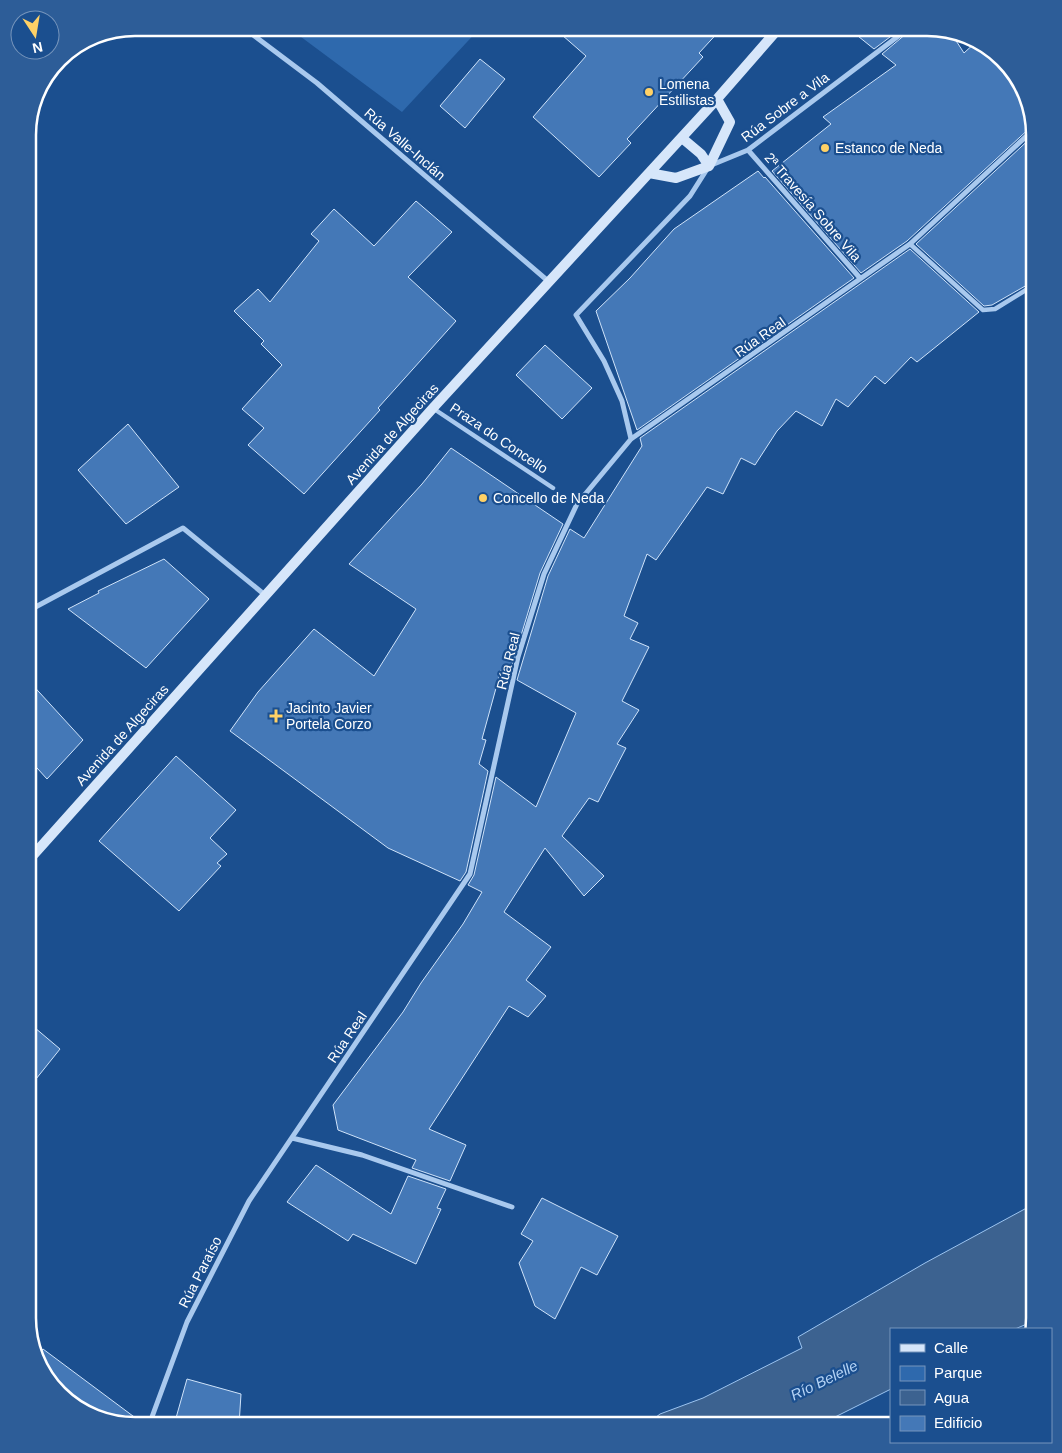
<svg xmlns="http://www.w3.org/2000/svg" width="1062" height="1453" font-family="Arial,sans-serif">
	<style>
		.green { fill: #2e69ad }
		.water { fill: #3c6290; stroke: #9cc4f0 }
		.building { fill: #4478b7; stroke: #cfe3fa }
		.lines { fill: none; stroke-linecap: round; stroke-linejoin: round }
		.pedestrian { stroke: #a9c9ee; stroke-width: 4.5 }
		.minor { stroke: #a9c9ee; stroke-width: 5 }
		.secondary { stroke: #d6e6fa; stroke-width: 10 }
		.poi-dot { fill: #ffd166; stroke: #1b4f8f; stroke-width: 2 }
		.labels { text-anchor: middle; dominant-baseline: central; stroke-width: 4.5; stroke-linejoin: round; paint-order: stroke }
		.poi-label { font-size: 14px; fill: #fff; stroke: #1b4f8f; text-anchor: start }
		.street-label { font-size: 14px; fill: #fff; stroke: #1b4f8f }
		.water-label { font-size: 15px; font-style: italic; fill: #b5d3f5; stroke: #1b4f8f }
		.rim { fill: none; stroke: #fff; stroke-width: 2.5 }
	</style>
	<rect width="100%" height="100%" fill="#1b4f8f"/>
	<!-- green -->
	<path class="green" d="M 289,28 L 480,28 L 402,112 Z"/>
	<!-- water -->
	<path class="water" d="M 1034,1204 L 1034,1321 L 1015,1329 L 891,1329 L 891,1389 L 819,1425 L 646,1425 L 660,1414 L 703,1398 L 802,1348 L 798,1337 L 925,1263 Z"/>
	<!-- building -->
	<path class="building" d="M 554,28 L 722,28 L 699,53 L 703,57 L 627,139 L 631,143 L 599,177 L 533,117 L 586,56 Z
		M 848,28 L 902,28 L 874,49 Z
		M 913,28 L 934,28 L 951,33 L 964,53 L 977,41 L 981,42 L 1020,81 L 1032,126 L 907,241 L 861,273 L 772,171 L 831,124 L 823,117 L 896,65 L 882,54 Z
		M 480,59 L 505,79 L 465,128 L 440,106 Z
		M 1034,135 L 1034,281 L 992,305 L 984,306 L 916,244 Z
		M 758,171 L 764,178 L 765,177 L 854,278 L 637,430 L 596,311 L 630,278 L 674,229 Z
		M 416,201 L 452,232 L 408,277 L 456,321 L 378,408 L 380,410 L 304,494 L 248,445 L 264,428 L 242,409 L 282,365 L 261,344 L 264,341 L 234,311 L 258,289 L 270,302 L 319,241 L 311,234 L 334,209 L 374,246 Z
		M 910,249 L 979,312 L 917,362 L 911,357 L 885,384 L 875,376 L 848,407 L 836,399 L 822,426 L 796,411 L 777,431 L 755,465 L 741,458 L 723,494 L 707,487 L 656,560 L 647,554 L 624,616 L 638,623 L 630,639 L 649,647 L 622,701 L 639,710 L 617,744 L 626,748 L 598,802 L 589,798 L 562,836 L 604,876 L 584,896 L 545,848 L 504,912 L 551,947 L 526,980 L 546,996 L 528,1017 L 509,1006 L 429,1129 L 466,1145 L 450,1181 L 412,1168 L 416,1160 L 338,1130 L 333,1105 L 403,1012 L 421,983 L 463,924 L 482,892 L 468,885 L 474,875 L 496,777 L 536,807 L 576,713 L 517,680 L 548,576 L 570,529 L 584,538 L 642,446 L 640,438 Z
		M 545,345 L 592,388 L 562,419 L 516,375 Z
		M 128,424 L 179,487 L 126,524 L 78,470 Z
		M 451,448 L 563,524 L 540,573 L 509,675 L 501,670 L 482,739 L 486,740 L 479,764 L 488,771 L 466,872 L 460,881 L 388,848 L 230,731 L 258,692 L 314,629 L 374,676 L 416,609 L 349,564 L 422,484 Z
		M 164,559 L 209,599 L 146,668 L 68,609 L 99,593 L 98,591 Z
		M 28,680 L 83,740 L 47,779 L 28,758 Z
		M 176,756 L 236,810 L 210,838 L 227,854 L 217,863 L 221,866 L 179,911 L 99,841 Z
		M 28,1022 L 60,1049 L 28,1089 Z
		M 316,1165 L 391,1214 L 408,1176 L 446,1189 L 437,1208 L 441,1209 L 416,1264 L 353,1234 L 348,1241 L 287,1202 Z
		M 542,1198 L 618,1236 L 597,1275 L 581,1267 L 555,1319 L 535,1306 L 519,1263 L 533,1241 L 521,1234 Z
		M 43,1349 L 145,1425 L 128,1425 L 81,1411 L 42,1372 L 38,1355 Z
		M 187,1379 L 241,1394 L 239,1425 L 174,1425 Z"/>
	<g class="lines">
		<!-- pedestrian -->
		<path class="pedestrian" d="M 910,244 L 983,310 L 995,309 L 1034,285
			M 434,409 L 553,488"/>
		<!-- minor -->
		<path class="minor" d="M 244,28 L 317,83 L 548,281
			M 748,150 L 860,278
			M 631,439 L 622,401 L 604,361 L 576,315 L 690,196 L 709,166 L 748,150 L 909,28
			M 28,611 L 183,528 L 265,595
			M 292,1138 L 362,1155 L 512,1207
			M 149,1425 L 187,1322 L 249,1201 L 470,874 L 518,657 L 544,574 L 577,504 L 631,439 L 910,244 L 1033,130"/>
		<!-- secondary -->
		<path class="secondary" d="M 682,138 L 701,154 L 709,166
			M 649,173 L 676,178 L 709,166 L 730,122 L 717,99
			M 28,861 L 433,408 L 717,99 L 779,28"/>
	</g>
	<!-- markers -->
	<g class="poi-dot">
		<circle cx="649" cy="92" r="5"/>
		<circle cx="825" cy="148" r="5"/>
		<circle cx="483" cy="498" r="5"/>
		<path d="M273.5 708.5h5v5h5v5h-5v5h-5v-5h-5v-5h5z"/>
	</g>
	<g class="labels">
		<!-- poi labels -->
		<g class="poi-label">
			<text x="659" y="84">Lomena<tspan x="659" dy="16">Estilistas</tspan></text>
			<text x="835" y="148">Estanco de Neda</text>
			<text x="493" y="498">Concello de Neda</text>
			<text x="286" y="708">Jacinto Javier<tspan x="286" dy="16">Portela Corzo</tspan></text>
		</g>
		<!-- street labels -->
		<g class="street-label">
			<text transform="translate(785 107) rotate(-37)">Rúa Sobre a Vila</text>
			<text transform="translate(405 144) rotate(41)">Rúa Valle-Inclán</text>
			<text transform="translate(813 207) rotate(49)">2ª Travesía Sobre Vila</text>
			<text transform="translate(760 337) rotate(-35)">Rúa Real</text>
			<text transform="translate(392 434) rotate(-48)">Avenida de Algeciras</text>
			<text transform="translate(499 438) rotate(34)">Praza do Concello</text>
			<text transform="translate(508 661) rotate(-76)">Rúa Real</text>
			<text transform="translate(122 735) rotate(-48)">Avenida de Algeciras</text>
			<text transform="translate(347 1037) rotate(-56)">Rúa Real</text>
			<text transform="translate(200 1272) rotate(-63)">Rúa Paraíso</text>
		</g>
		<!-- water labels -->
		<g class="water-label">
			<text transform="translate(824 1380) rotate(-26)">Río Belelle</text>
		</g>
	</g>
	<!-- crop -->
	<path d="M0 0H1062V1453H0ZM135 36H927A99 99 0 0 1 1026 135V1318A99 99 0 0 1 927 1417H135A99 99 0 0 1 36 1318V135A99 99 0 0 1 135 36Z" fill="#2d5d98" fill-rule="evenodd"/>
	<path class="rim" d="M135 36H927A99 99 0 0 1 1026 135V1318A99 99 0 0 1 927 1417H135A99 99 0 0 1 36 1318V135A99 99 0 0 1 135 36Z"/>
	<!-- legend -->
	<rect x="890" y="1328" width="162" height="115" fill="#1b4f8f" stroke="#7695bc"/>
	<rect x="900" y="1344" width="25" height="8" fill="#d6e6fa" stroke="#7695bc"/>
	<text x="934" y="1353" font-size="15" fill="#ffffff">Calle</text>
	<rect x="900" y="1366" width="25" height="15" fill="#2e69ad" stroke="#7695bc"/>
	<text x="934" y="1378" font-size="15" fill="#ffffff">Parque</text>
	<rect x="900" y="1390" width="25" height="15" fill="#3c6290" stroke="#7695bc"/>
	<text x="934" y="1403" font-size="15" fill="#ffffff">Agua</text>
	<rect x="900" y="1416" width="25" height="15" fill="#4478b7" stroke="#7695bc"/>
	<text x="934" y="1428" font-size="15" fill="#ffffff">Edificio</text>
	<!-- north arrow -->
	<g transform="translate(35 35) rotate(168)"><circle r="24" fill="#1b4f8f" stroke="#7695bc"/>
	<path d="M0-4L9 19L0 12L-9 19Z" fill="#ffd166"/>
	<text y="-8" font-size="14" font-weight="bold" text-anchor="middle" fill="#ffffff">N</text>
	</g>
</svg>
